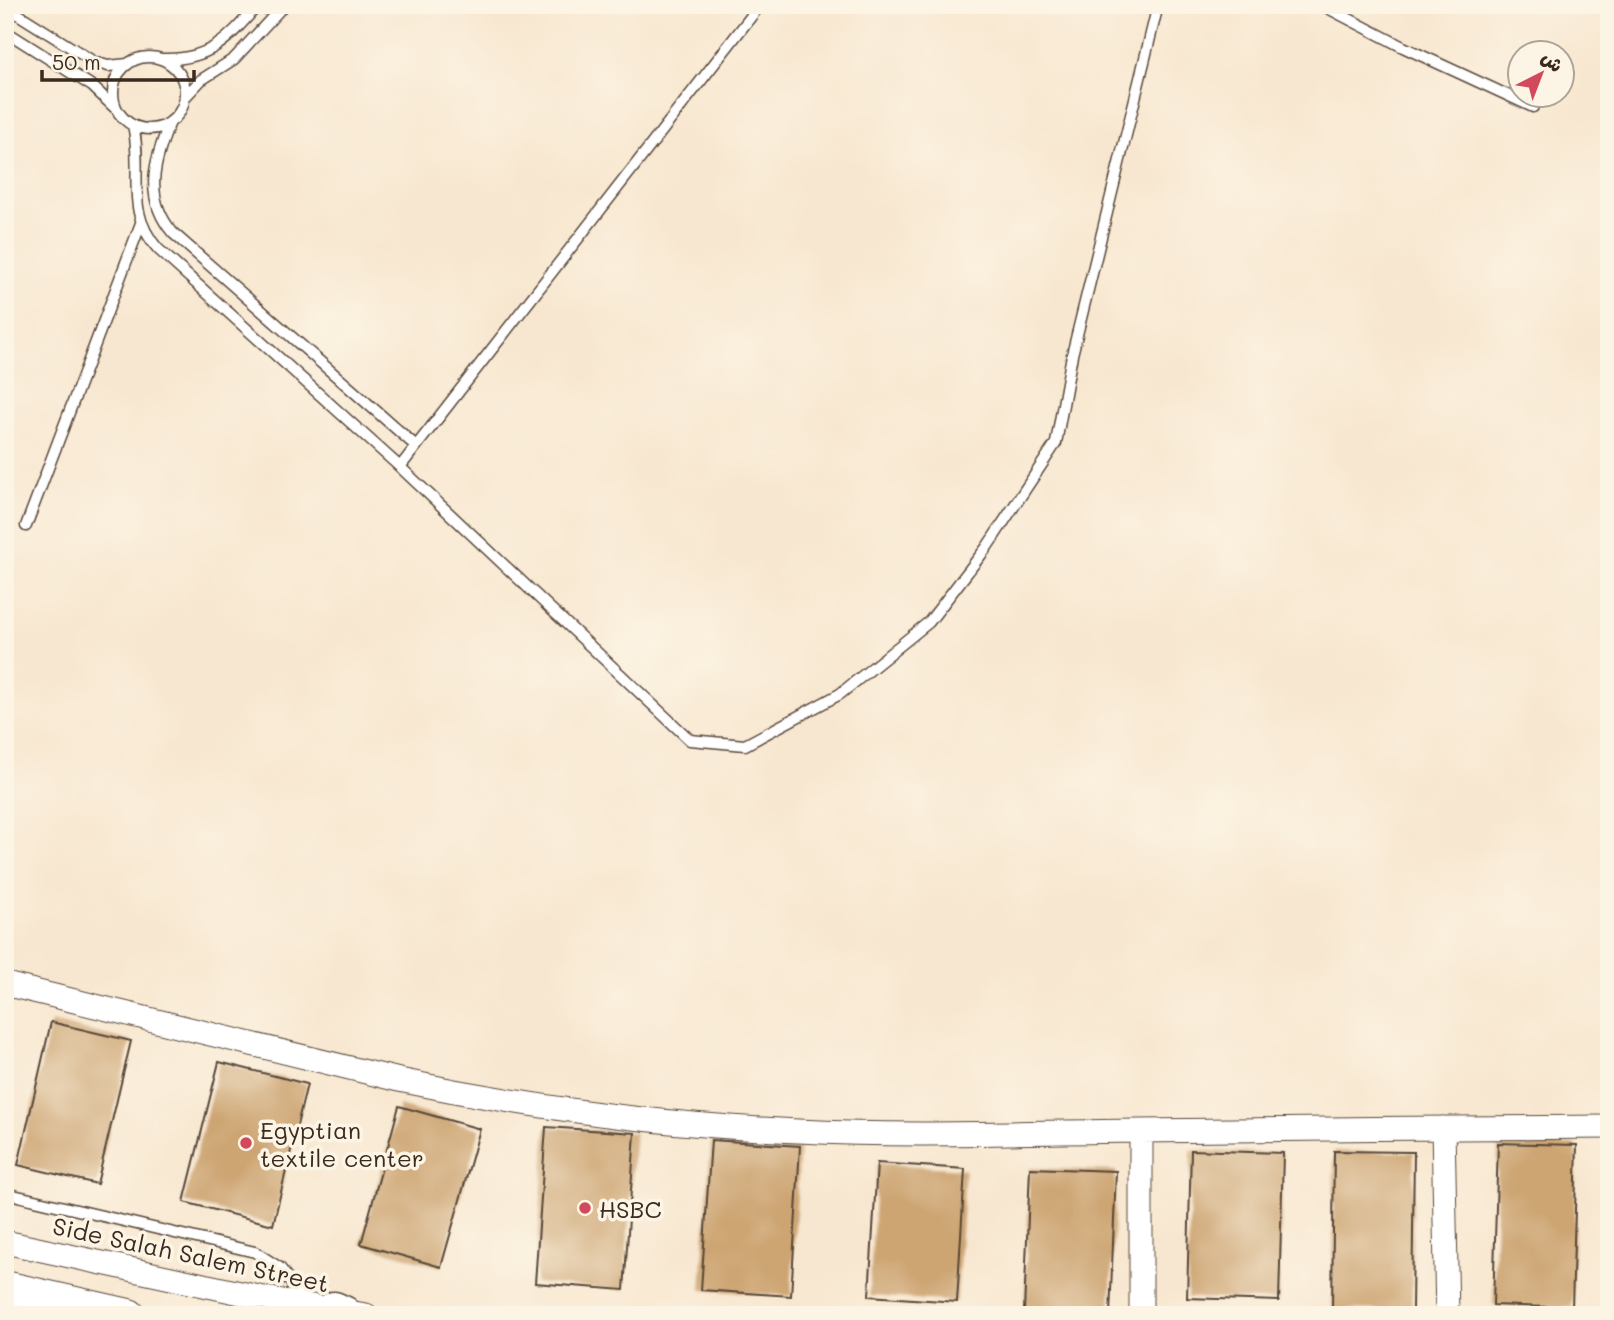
<svg xmlns="http://www.w3.org/2000/svg" width="1614" height="1320" font-family="Mali,'Playpen Sans Arabic',sans-serif">
	<style>
		.building { fill: #cda573 }
		.lines { fill: none; stroke-linecap: round; stroke-linejoin: round }
		.lane-casing { stroke: #574639; stroke-width: 13 }
		.street-casing { stroke: #574639; stroke-width: 25 }
		.secondary-casing { stroke: #574639; stroke-width: 34 }
		.highway-casing { stroke: #574639; stroke-width: 41 }
		.lane { stroke: #fff; stroke-width: 10 }
		.street { stroke: #fff; stroke-width: 23 }
		.secondary { stroke: #fff; stroke-width: 32 }
		.highway { stroke: #fff; stroke-width: 38 }
		.poi-dot { fill: #d1495b; stroke: #fcf5e5; stroke-width: 2.5 }
		.labels { text-anchor: middle; dominant-baseline: central; stroke-width: 7; stroke-linejoin: round; paint-order: stroke }
		.poi-label { font-size: 24px; fill: #3b2a1e; stroke: #fcf5e5; text-anchor: start }
		.street-label { font-size: 24px; fill: #3b2a1e; stroke: #fcf5e5 }
	</style>
	<rect width="100%" height="100%" fill="#fcf5e5"/>
	<filter id="ink" filterUnits="userSpaceOnUse"><feTurbulence type="fractalNoise" baseFrequency=".0143" numOctaves="2"/><feDisplacementMap in="SourceGraphic" scale="14" xChannelSelector="R" yChannelSelector="G"/><feConvolveMatrix kernelMatrix="1 2 1 2 8 2 1 2 1" color-interpolation-filters="sRGB"/></filter>
	<filter id="wash" filterUnits="userSpaceOnUse"><feTurbulence type="fractalNoise" baseFrequency=".00686" numOctaves="4" result="noise"/><feDisplacementMap in="SourceGraphic" scale="28" xChannelSelector="R" yChannelSelector="G"/><feGaussianBlur stdDeviation="1.57" result="paint"/><feColorMatrix in="noise" values="0 0 0 0 0 0 0 0 0 0 0 0 0 0 0 0 0 1.4 0 .05"/><feComposite in="paint" operator="in"/></filter>
	<g filter="url(#wash)">
		<rect width="100%" height="100%" fill="#f8e7d0"/>
		<g id="blocks">
			<!-- building -->
			<path class="building" d="M 51,1022 L 131,1041 L 97,1184 L 18,1165 Z
				M 219,1062 L 307,1084 L 273,1225 L 184,1202 Z
				M 399,1106 L 480,1129 L 441,1267 L 361,1244 Z
				M 546,1127 L 635,1133 L 624,1290 L 535,1283 Z
				M 711,1140 L 800,1146 L 791,1296 L 701,1290 Z
				M 1498,1143 L 1577,1145 L 1572,1308 L 1493,1305 Z
				M 1191,1150 L 1283,1153 L 1279,1301 L 1187,1298 Z
				M 1334,1151 L 1414,1152 L 1412,1311 L 1332,1309 Z
				M 877,1163 L 965,1169 L 957,1302 L 869,1296 Z
				M 1030,1168 L 1116,1171 L 1110,1315 L 1024,1311 Z"/>
		</g>
	</g>
	<g filter="url(#ink)">
		<use href="#blocks" fill-opacity="0" stroke="#574639" stroke-width="2"/>
		<g class="lines">
			<!-- lane casing -->
			<g class="lane-casing">
				<path id="lane" d="M 1322,5 L 1403,47 L 1533,107
					M 5,6 L 94,62 L 108,66 L 128,64
					M 5,31 L 92,86 L 115,108
					M113 93a36 36 0 1 1 72 0a36 36 0 1 1-72 0Z
					M 162,59 C 210,61 229,38 258,5
					M 185,97 L 201,80 L 234,59 L 284,5
					M 170,122 C 154,161 143,198 173,233 L 416,446
					M 133,125 C 144,171 123,210 158,249 L 400,467 L 690,740 L 745,745 L 840,694 L 929,622 L 987,547 L 1056,443 L 1072,355 L 1158,5
					M 400,467 L 760,5
					M 26,526 L 141,223
					M 5,1193 L 255,1252 L 280,1268 L 305,1302"/>
			</g>
			<!-- street casing -->
			<g class="street-casing">
				<path id="street" d="M 5,984 L 399,1080 C 531,1108 663,1125 798,1131 C 911,1137 1026,1132 1139,1131 C 1296,1129 1452,1128 1609,1127
					M 1443,1128 L 1447,1315
					M 1141,1131 L 1141,1315
					M 5,1242 L 259,1297 L 366,1315"/>
			</g>
			<!-- secondary casing -->
			<g class="secondary-casing">
				<path id="secondary" d="M 5,1287 L 129,1315"/>
			</g>
			<!-- highway casing -->
			<g class="highway-casing">
				<path id="highway" d="M 334,1311 L 343,1315"/>
			</g>
			<!-- lane -->
			<use href="#lane" class="lane"/>
			<!-- street -->
			<use href="#street" class="street"/>
			<!-- secondary -->
			<use href="#secondary" class="secondary"/>
			<!-- highway -->
			<use href="#highway" class="highway"/>
		</g>
	</g>
	<!-- markers -->
	<g class="poi-dot">
		<circle cx="246" cy="1143" r="7"/>
		<circle cx="585" cy="1208" r="7"/>
	</g>
	<g class="labels">
		<!-- poi labels -->
		<g class="poi-label">
			<text x="260" y="1129">Egyptian<tspan x="260" dy="28">textile center</tspan></text>
			<text x="599" y="1208">HSBC</text>
		</g>
		<!-- street labels -->
		<g class="street-label">
			<text transform="translate(191 1254) rotate(12)">Side Salah Salem Street</text>
		</g>
	</g>
	<!-- margin -->
	<rect width="1614" height="1320" fill="none" stroke="#fcf5e5" stroke-width="28"/>
	<!-- north arrow -->
	<g transform="translate(1541 74) rotate(42)"><circle r="33" fill="#fcf5e5" stroke="#afa495" stroke-width="2"/>
	<path d="M0-5L12 26L0 18L-12 26Z" fill="#d1495b"/>
	<text y="-10" font-size="19" font-weight="bold" text-anchor="middle" fill="#3b2a1e">ش</text>
	</g>
	<!-- scale -->
	<path d="M42 70v10h152v-10" fill="none" stroke="#3b2a1e" stroke-width="3.5"/>
	<text x="52" y="70" font-size="21" fill="#3b2a1e" stroke="#fcf5e5" stroke-width="5" paint-order="stroke">50 m</text>
</svg>
